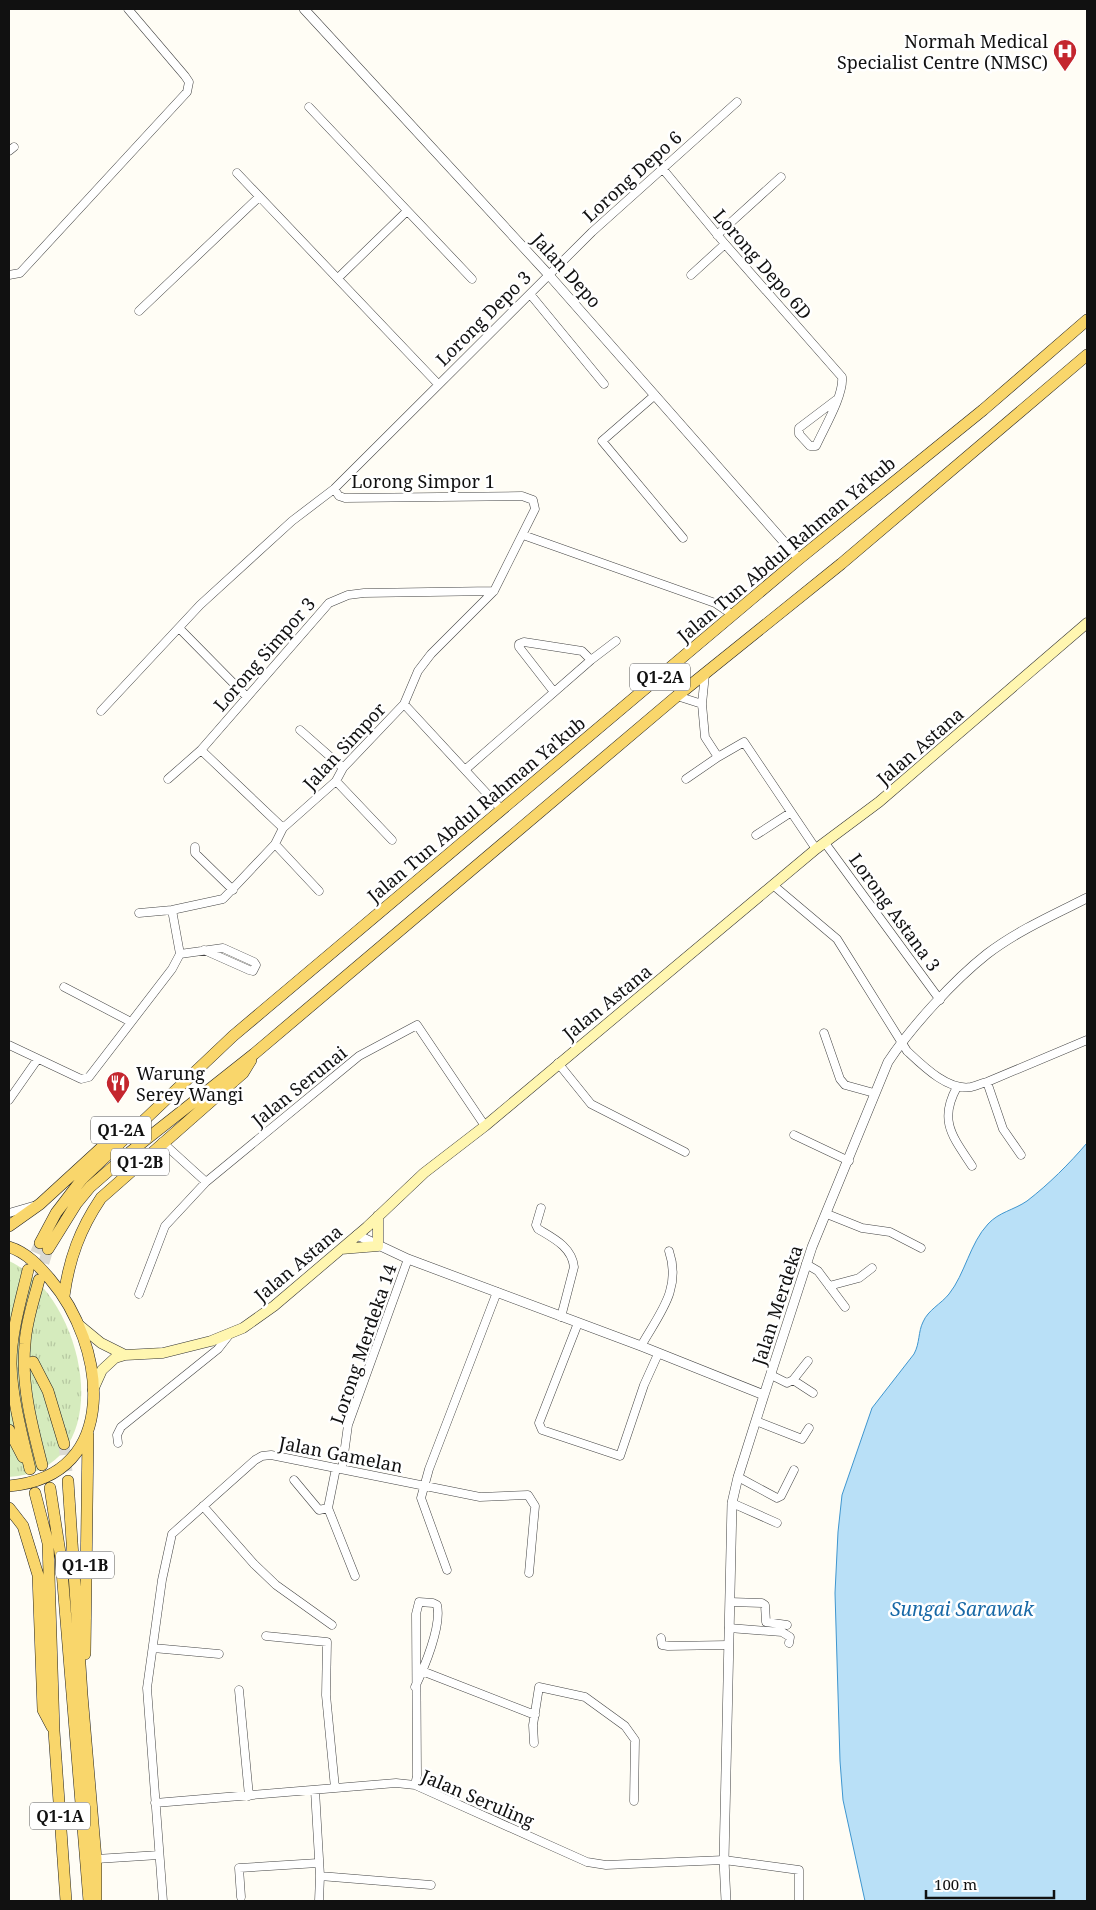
<svg xmlns="http://www.w3.org/2000/svg" width="1096" height="1910" font-family="'Noto Serif',serif">
	<style>
		.grass { fill: url(#grass-tufts) }
		.water { fill: #b9e0f7; stroke: #3f96cf }
		.lines { fill: none; stroke-linecap: round; stroke-linejoin: round }
		.primary-tunnel { stroke: #dbdad3; stroke-width: 11; stroke-dasharray: 11 5.5; stroke-linecap: butt }
		.minor-casing { stroke: #444; stroke-width: 9 }
		.tertiary-casing { stroke: #444; stroke-width: 10 }
		.secondary-casing { stroke: #333; stroke-width: 11 }
		.primary-casing { stroke: #222; stroke-width: 12 }
		.minor { stroke: #fff; stroke-width: 8 }
		.tertiary { stroke: #fff; stroke-width: 9 }
		.secondary { stroke: #fff6b0; stroke-width: 10 }
		.primary { stroke: #f9d66b; stroke-width: 11 }
		.labels { text-anchor: middle; dominant-baseline: central; stroke-width: 5; stroke-linejoin: round; paint-order: stroke }
		.shield { fill: #fff; stroke: #585858; stroke-width: 1 }
		.shield-label { font-size: 16px; font-weight: bold; fill: #111 }
		.poi-label { font-size: 18px; fill: #111; stroke: #fff; text-anchor: end }
		.street-label { font-size: 18px; fill: #111; stroke: #fff }
		.water-label { font-size: 19px; font-style: italic; fill: #1768a6; stroke: #fff }
	</style>
	<defs>
		<pattern id="grass-tufts" width="24" height="20" patternUnits="userSpaceOnUse" patternTransform="scale(1.25)"><rect width="24" height="20" fill="#d5ebbd"/><path d="M3 7l-1-3M5 7V3M7 7l1-3M15 17l-1-3M17 17v-4M19 17l1-3" fill="none" stroke="#b6c8a1"/></pattern>
	</defs>
	<rect width="100%" height="100%" fill="#fffdf5"/>
	<!-- grass -->
	<path class="grass" d="M 9,1261 C 87,1296 122,1470 9,1477 Z"/>
	<!-- water -->
	<path class="water" d="M 1087,1143 L 1087,1901 L 865,1901 L 843,1800 L 840,1761 L 835,1593 L 838,1532 L 842,1495 L 872,1408 L 914,1354 C 920,1343 918,1332 923,1322 C 928,1310 941,1304 949,1294 C 965,1274 970,1243 988,1224 C 999,1212 1014,1210 1027,1201 C 1049,1184 1069,1164 1087,1143 Z"/>
	<g class="lines">
		<!-- primary-tunnel -->
		<path class="primary-tunnel" d="M 29,1268 L 40,1243
			M 39,1279 L 48,1249
			M 64,1444 L 68,1481"/>
		<!-- minor casing -->
		<g class="minor-casing">
			<path id="minor" d="M 309,107 L 472,279
				M 9,151 L 14,147
				M 662,168 L 725,244 L 842,377 C 844,395 824,428 816,446 L 810,446 L 799,434 L 799,428 L 836,400
				M 237,173 L 438,384
				M 717,235 L 781,177
				M 9,275 L 20,273 L 187,92 L 189,82 L 185,76 L 128,9
				M 691,275 L 725,244
				M 338,278 L 407,211
				M 530,294 L 604,384
				M 139,311 L 259,197
				M 655,395 L 602,441 L 683,538
				M 523,535 L 715,603 L 733,615
				M 180,629 L 247,697
				M 705,674 L 702,704 L 705,737 L 718,757 L 744,742 L 816,849
				M 554,692 L 519,647 L 519,644 L 524,642 L 582,651 L 591,660
				M 677,696 L 702,704
				M 404,704 L 502,810
				M 101,711 L 200,605 L 292,521 L 334,489 L 592,232 L 737,102
				M 300,730 L 343,768
				M 201,750 L 283,828
				M 466,769 L 591,660 L 616,641
				M 168,779 L 201,750 L 329,603 L 348,595 L 364,593 L 494,591
				M 686,779 L 718,757
				M 336,781 L 392,840
				M 756,835 L 790,813
				M 825,843 L 940,1000
				M 275,844 L 319,891
				M 195,847 L 195,853 L 233,890
				M 773,885 L 837,939 L 907,1051 C 923,1066 948,1091 971,1087 C 976,1086 982,1083 987,1082 L 1087,1040
				M 139,913 L 172,910 L 223,899 L 275,844 L 283,828 L 336,781 L 343,768 L 404,704 L 418,671 L 431,654 L 494,591 L 535,509 L 533,500 L 522,496 L 345,498 L 339,496 L 334,489
				M 180,954 L 223,948 L 254,962 L 256,965 L 253,971 L 249,970 L 204,950
				M 64,987 L 131,1022
				M 824,1033 L 840,1079 L 845,1085 L 874,1093
				M 9,1045 L 81,1079 L 89,1077 L 172,969 L 180,954 L 172,910
				M 558,1063 L 591,1104 L 685,1152
				M 987,1082 L 1003,1129 L 1021,1155
				M 957,1087 C 938,1121 953,1137 972,1166
				M 9,1100 L 37,1060
				M 794,1135 L 849,1161
				M 162,1142 L 206,1182
				M 541,1208 L 536,1225 L 538,1229 C 553,1238 572,1247 574,1267 L 561,1317
				M 9,1213 L 33,1206
				M 827,1214 L 862,1228 L 890,1232 L 921,1248
				M 806,1264 L 818,1271 L 845,1307
				M 829,1286 L 859,1278 L 872,1268
				M 139,1294 L 165,1226 L 206,1182 L 359,1056 L 417,1025 L 485,1126
				M 578,1323 L 539,1423 L 542,1430 L 620,1456 L 644,1385 L 658,1354
				M 641,1346 C 659,1314 682,1289 669,1251
				M 771,1375 L 787,1383 L 793,1380 L 808,1361
				M 793,1380 L 813,1393
				M 756,1421 L 802,1439 L 809,1428
				M 118,1443 L 117,1435 L 121,1427 L 218,1349 L 229,1335
				M 336,1468 L 328,1508 L 355,1576
				M 342,1469 L 348,1425 L 408,1259
				M 738,1477 L 777,1498 L 781,1496 L 794,1470
				M 294,1480 L 319,1510 L 328,1508
				M 732,1503 L 777,1523
				M 203,1506 L 254,1564 L 276,1585 L 332,1625
				M 447,1570 L 421,1498 L 429,1469 L 497,1292
				M 730,1602 L 762,1603 L 765,1605 L 766,1622 L 787,1625
				M 729,1628 L 782,1632 L 790,1637 L 789,1643
				M 266,1636 L 327,1642 L 326,1695 L 335,1788
				M 661,1638 L 662,1645 L 668,1646 L 728,1645
				M 153,1648 L 219,1654
				M 422,1671 L 535,1715
				M 239,1690 L 249,1796
				M 534,1743 L 533,1725 L 539,1687 L 585,1697 L 625,1726 L 635,1740 L 634,1801
				M 415,1785 L 417,1776 L 416,1614 L 419,1602 L 433,1603 L 437,1605 C 442,1626 424,1668 415,1687
				M 315,1790 L 320,1876 L 319,1901
				M 155,1803 L 396,1783 L 415,1785 L 587,1862 L 606,1865 L 724,1860 L 799,1870 L 799,1901
				M 96,1859 L 159,1855
				M 320,1876 L 431,1885
				M 241,1897 L 239,1868 L 318,1863
				M 163,1901 L 147,1688 L 162,1580 L 172,1534 L 255,1460 L 262,1456 L 271,1455 L 480,1497 L 528,1495 L 535,1506 L 529,1573"/>
		</g>
		<!-- tertiary casing -->
		<g class="tertiary-casing">
			<path id="tertiary" d="M 304,9 L 548,274 L 799,559
				M 357,1235 L 408,1259 L 641,1346 L 764,1395 L 812,1247 L 888,1062 C 911,1027 954,980 987,954 C 1017,931 1053,915 1087,898
				M 726,1901 L 724,1860 L 732,1503 L 738,1477 L 764,1395"/>
		</g>
		<!-- secondary casing -->
		<g class="secondary-casing">
			<path id="secondary" d="M 341,1249 L 378,1246 L 378,1216
				M 78,1324 L 101,1343 L 125,1355
				M 93,1390 L 102,1370 L 115,1358 L 125,1355 L 163,1353 L 211,1341 L 243,1328 L 274,1306 L 367,1227 L 424,1173 L 485,1126 L 816,849 L 879,802 L 1087,623"/>
		</g>
		<!-- primary casing -->
		<g class="primary-casing">
			<path id="primary" d="M 9,1226 L 40,1204 L 123,1128
				M 40,1243 L 56,1213 L 82,1179 L 233,1036 L 799,559 L 983,410 L 1087,320
				M 9,1247 C 26,1252 39,1266 50,1279 C 106,1344 123,1476 9,1486
				M 48,1249 L 76,1204 L 90,1187 L 129,1153 L 254,1054 L 677,696 L 841,564 L 1087,355
				M 28,1270 C 21,1300 11,1332 11,1364 C 12,1399 22,1435 30,1469
				M 39,1280 C 34,1300 26,1322 25,1344 C 21,1385 32,1426 42,1465
				M 64,1296 C 69,1259 80,1229 101,1198 L 243,1073 L 251,1060
				M 33,1362 L 48,1391 L 64,1444
				M 9,1430 L 23,1457
				M 68,1481 L 82,1695 L 96,1859 L 96,1901
				M 50,1488 L 61,1559 L 89,1901
				M 35,1493 L 48,1543 L 54,1731 L 66,1901
				M 9,1508 L 23,1526 L 38,1575 L 43,1710 L 52,1727
				M 85,1654 L 88,1435"/>
		</g>
		<!-- minor -->
		<use href="#minor" class="minor"/>
		<!-- tertiary -->
		<use href="#tertiary" class="tertiary"/>
		<!-- secondary -->
		<use href="#secondary" class="secondary"/>
		<!-- primary -->
		<use href="#primary" class="primary"/>
	</g>
	<!-- icons -->
	<defs>
		<g id="hospital-pin" transform="scale(1.25)"><path d="M0 17L-7.5 6A9.5 9.5 0 1 1 7.5 6Z" fill="#c4262e" stroke="#fff"/><path d="M-5-5h3v3.5h4V-5h3V5h-3V1.5h-4V5h-3Z" fill="#fff"/></g>
		<g id="restaurant-pin" transform="scale(1.25)"><path d="M0 17L-7.5 6A9.5 9.5 0 1 1 7.5 6Z" fill="#c4262e" stroke="#fff"/><path d="M-5-6h1v4h1v-4h1v4h1v-4h1v5L-1.5 .5V6h-2V.5L-5-1ZM5-6V6H3V1.5H1.5Q1.5-4 5-6Z" fill="#fff"/></g>
	</defs>
	<g fill-rule="evenodd">
		<use href="#hospital-pin" x="1065" y="51"/>
		<use href="#restaurant-pin" x="118" y="1083"/>
	</g>
	<g class="labels">
		<!-- shield labels -->
		<g class="shield">
			<rect x="630" y="663.5" width="60" height="27" rx="4"/>
			<rect x="91" y="1116.5" width="60" height="27" rx="4"/>
			<rect x="111" y="1148.5" width="58" height="27" rx="4"/>
			<rect x="56" y="1551.5" width="58" height="27" rx="4"/>
			<rect x="30" y="1802.5" width="60" height="27" rx="4"/>
		</g>
		<g class="shield-label">
			<text x="660" y="677">Q1-2A</text>
			<text x="121" y="1130">Q1-2A</text>
			<text x="140" y="1162">Q1-2B</text>
			<text x="85" y="1565">Q1-1B</text>
			<text x="60" y="1816">Q1-1A</text>
		</g>
		<!-- poi labels -->
		<g class="poi-label">
			<text x="1048" y="41">Normah Medical<tspan x="1048" dy="21">Specialist Centre (NMSC)</tspan></text>
			<text x="136" y="1073" text-anchor="start">Warung<tspan x="136" dy="21">Serey Wangi</tspan></text>
		</g>
		<!-- street labels -->
		<g class="street-label">
			<text transform="translate(632 176) rotate(-42)">Lorong Depo 6</text>
			<text transform="translate(763 264) rotate(49)">Lorong Depo 6D</text>
			<text transform="translate(567 270) rotate(48)">Jalan Depo</text>
			<text transform="translate(483 318) rotate(-45)">Lorong Depo 3</text>
			<text x="423" y="481">Lorong Simpor 1</text>
			<text transform="translate(786 549) rotate(-40)">Jalan Tun Abdul Rahman Ya'kub</text>
			<text transform="translate(264 654) rotate(-49)">Lorong Simpor 3</text>
			<text transform="translate(344 746) rotate(-47)">Jalan Simpor</text>
			<text transform="translate(920 746) rotate(-41)">Jalan Astana</text>
			<text transform="translate(476 809) rotate(-40)">Jalan Tun Abdul Rahman Ya'kub</text>
			<text transform="translate(895 912) rotate(54)">Lorong Astana 3</text>
			<text transform="translate(607 1002) rotate(-39)">Jalan Astana</text>
			<text transform="translate(299 1086) rotate(-39)">Jalan Serunai</text>
			<text transform="translate(298 1263) rotate(-40)">Jalan Astana</text>
			<text transform="translate(777 1305) rotate(-72)">Jalan Merdeka</text>
			<text transform="translate(363 1344) rotate(-71)">Lorong Merdeka 14</text>
			<text transform="translate(341 1454) rotate(11)">Jalan Gamelan</text>
			<text transform="translate(478 1798) rotate(23)">Jalan Seruling</text>
		</g>
		<!-- water labels -->
		<g class="water-label">
			<text x="962" y="1609">Sungai Sarawak</text>
		</g>
	</g>
	<!-- border -->
	<rect width="1096" height="1910" fill="none" stroke="#111111" stroke-width="20"/>
	<!-- scale -->
	<path d="M926 1890v8h128v-8" fill="none" stroke="#111111" stroke-width="2.5"/>
	<text x="934" y="1890" font-size="15" fill="#111111" stroke="#ffffff" stroke-width="4" paint-order="stroke">100 m</text>
</svg>
